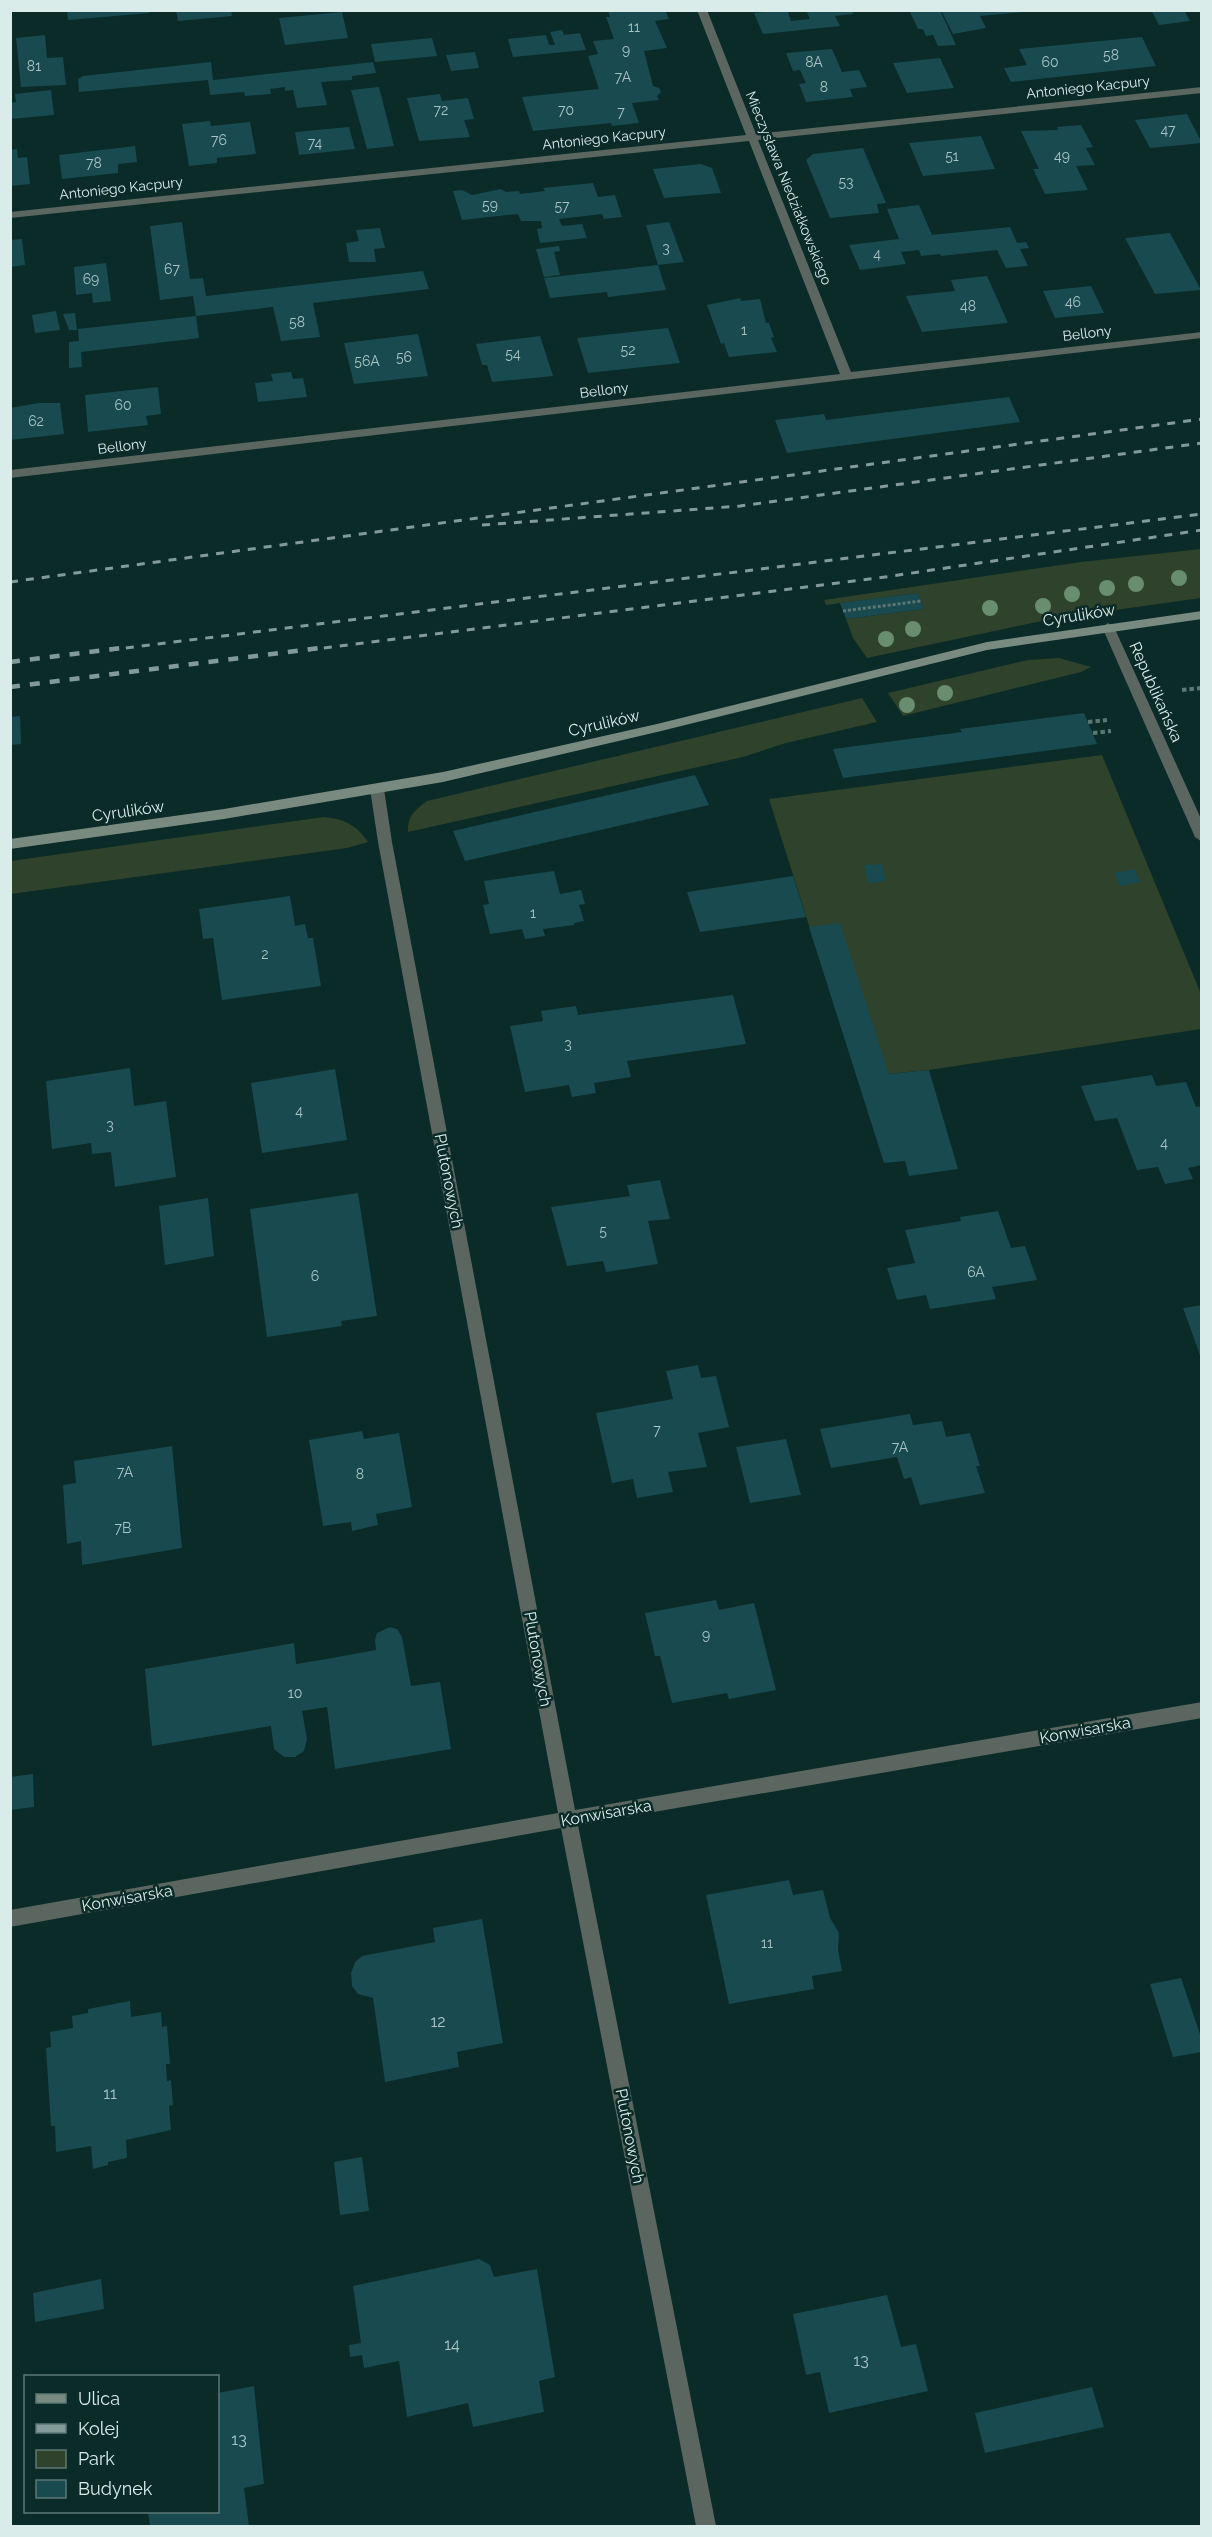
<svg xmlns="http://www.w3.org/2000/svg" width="1212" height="2537" font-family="Raleway,sans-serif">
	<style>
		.green { fill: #2f422b }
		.building { fill: #184a50 }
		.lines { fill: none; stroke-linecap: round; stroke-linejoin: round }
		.path-far1 { stroke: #5c7773; stroke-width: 3; stroke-dasharray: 3 2; stroke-linecap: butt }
		.path { stroke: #5c7773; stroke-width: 4; stroke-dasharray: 4.5 3; stroke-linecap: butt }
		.minor { fill: #5b6660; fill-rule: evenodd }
		.secondary { fill: #798b81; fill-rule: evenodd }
		.rail-far1 { stroke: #839b98; stroke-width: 3; stroke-dasharray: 8 8; stroke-linecap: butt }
		.rail { stroke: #839b98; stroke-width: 4.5; stroke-dasharray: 10 10; stroke-linecap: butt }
		.tree { fill: #688e6f }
		.labels { text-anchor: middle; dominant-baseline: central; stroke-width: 5; stroke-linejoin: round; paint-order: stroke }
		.number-label { font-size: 14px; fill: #aac4c3 }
		.far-street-label { font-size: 14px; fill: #daece9; stroke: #0a2b27 }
		.street-label { font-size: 16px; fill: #daece9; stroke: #0a2b27 }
		.near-number-label { font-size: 16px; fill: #aac4c3 }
	</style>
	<rect width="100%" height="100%" fill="#0a2b27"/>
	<!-- green -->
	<path class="green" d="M 1201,549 L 1201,598 L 1051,619 L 867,658 L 853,638 L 846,619 L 924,609 L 918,593 L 826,605 L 824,600 L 1081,562 Z
		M 1059,658 L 1091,667 L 1081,672 L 903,716 L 888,693 L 1028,660 Z
		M 862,698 L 877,722 L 786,743 L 743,757 L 408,832 C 407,816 415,810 427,801 Z
		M 1102,755 L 1201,994 L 1201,1029 L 929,1070 L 857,1077 L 769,799 Z
		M 324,817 C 344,819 357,825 368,842 L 347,848 L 11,894 L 11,861 Z"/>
	<!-- building -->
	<path class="building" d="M 67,10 L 149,10 L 150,13 L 68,20 Z
		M 176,10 L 231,10 L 232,16 L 178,21 Z
		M 608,10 L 665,10 L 669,19 L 655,21 L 667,48 L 644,51 L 653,86 L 659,88 L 661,92 L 657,96 L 659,100 L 632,103 L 639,123 L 612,126 L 611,123 L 533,131 L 522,97 L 599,89 L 588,56 L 598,54 L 593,41 L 614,39 L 606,17 L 610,17 Z
		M 787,10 L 791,21 L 810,19 L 806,10 L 852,10 L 853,14 L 835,16 L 840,26 L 763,34 L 754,13 Z
		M 909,10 L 940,10 L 956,45 L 938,46 L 933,35 L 926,36 L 923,29 L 918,29 Z
		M 941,10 L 1024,10 L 1024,12 L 980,16 L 986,28 L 953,34 Z
		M 1151,10 L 1184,10 L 1190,21 L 1159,25 Z
		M 342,12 L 348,38 L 285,45 L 279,18 Z
		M 562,30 L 564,35 L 580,33 L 586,50 L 513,57 L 508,39 L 546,35 L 549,45 L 555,45 L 550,32 Z
		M 45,35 L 47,58 L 63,57 L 66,85 L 21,87 L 16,38 Z
		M 1142,37 L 1156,66 L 1011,82 L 1004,68 L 1027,65 L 1019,49 Z
		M 432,38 L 437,56 L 375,62 L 371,44 Z
		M 832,49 L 842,72 L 859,70 L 867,87 L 850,89 L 853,97 L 806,102 L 799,84 L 806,83 L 803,77 L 800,70 L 793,71 L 786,53 Z
		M 475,52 L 479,68 L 451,71 L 446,55 Z
		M 940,58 L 954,88 L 907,93 L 893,63 Z
		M 211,62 L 213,80 L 373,62 L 376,73 L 352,76 L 352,80 L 321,82 L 327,105 L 297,108 L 293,90 L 285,91 L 285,87 L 270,89 L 271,94 L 245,96 L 244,92 L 210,95 L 208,80 L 79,92 L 78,79 L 83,76 Z
		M 379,87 L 394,146 L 367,149 L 351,90 Z
		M 51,90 L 54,115 L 10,119 L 10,103 L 16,102 L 15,94 Z
		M 440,94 L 442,101 L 468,98 L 474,119 L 464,120 L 470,137 L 419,141 L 407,98 Z
		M 1187,114 L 1202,143 L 1150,148 L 1135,120 Z
		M 210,121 L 211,126 L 250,122 L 256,154 L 217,158 L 217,163 L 189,166 L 182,124 Z
		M 1081,125 L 1093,147 L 1086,148 L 1095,165 L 1076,166 L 1088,190 L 1045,194 L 1033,169 L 1039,169 L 1021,131 L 1058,130 L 1057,127 Z
		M 349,127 L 355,149 L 299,155 L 295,132 Z
		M 981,136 L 995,169 L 923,176 L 909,143 Z
		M 135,146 L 137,162 L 118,164 L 118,173 L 62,179 L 59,155 Z
		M 863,148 L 886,203 L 877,204 L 879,213 L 830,218 L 806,160 L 813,154 Z
		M 17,149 L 18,158 L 27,157 L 30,184 L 10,186 L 10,150 Z
		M 701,164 L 712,168 L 721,193 L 664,198 L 653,169 Z
		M 593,183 L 598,197 L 615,195 L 622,217 L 604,219 L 602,214 L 559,219 L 562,226 L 582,224 L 587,238 L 540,243 L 537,229 L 542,228 L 541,221 L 521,221 L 518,214 L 462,220 L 453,191 L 462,190 L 472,195 L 501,189 L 506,192 L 519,191 L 520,194 L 545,191 L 543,188 Z
		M 919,205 L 932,235 L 1010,227 L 1017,243 L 1026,242 L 1029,248 L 1020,249 L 1028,266 L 1006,268 L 997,250 L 941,256 L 940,254 L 921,256 L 919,250 L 901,252 L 906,264 L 860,270 L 849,245 L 899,239 L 887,209 Z
		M 182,222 L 190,279 L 203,278 L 206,296 L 423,271 L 429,289 L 313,303 L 320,337 L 281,341 L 273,307 L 196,316 L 193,296 L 160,300 L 150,226 Z
		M 669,222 L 684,262 L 658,265 L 646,225 Z
		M 380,228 L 385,248 L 374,249 L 376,262 L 349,262 L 346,243 L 359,241 L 356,230 Z
		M 1170,233 L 1201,290 L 1155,294 L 1125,238 Z
		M 22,239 L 25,265 L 10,267 L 10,240 Z
		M 559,246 L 560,251 L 554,252 L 560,275 L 544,277 L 536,249 Z
		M 106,263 L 111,301 L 93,303 L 92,293 L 76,295 L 74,267 Z
		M 658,265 L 666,290 L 608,297 L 607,292 L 550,298 L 544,278 Z
		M 987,276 L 1008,323 L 922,332 L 906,296 L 955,291 L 951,280 Z
		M 1091,286 L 1104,313 L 1055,318 L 1043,291 Z
		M 740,298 L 741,301 L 760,299 L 766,323 L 769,323 L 774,337 L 771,338 L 777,352 L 729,357 L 724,343 L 721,344 L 707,305 Z
		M 56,311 L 60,330 L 35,333 L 32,315 Z
		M 75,313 L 77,330 L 69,330 L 63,314 Z
		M 196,316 L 199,338 L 81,352 L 82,367 L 69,368 L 69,342 L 79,341 L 78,329 Z
		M 668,328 L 680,363 L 588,373 L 577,338 Z
		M 418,334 L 428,376 L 354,384 L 344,343 Z
		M 540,336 L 553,376 L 492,382 L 487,365 L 482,365 L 476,344 Z
		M 291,372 L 293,379 L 303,378 L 307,397 L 258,402 L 255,383 L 273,381 L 271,374 Z
		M 158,387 L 161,414 L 146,416 L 148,425 L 88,432 L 85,395 Z
		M 1009,397 L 1020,422 L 787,453 L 775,420 L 824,414 L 826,420 Z
		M 39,403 L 60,403 L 64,434 L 10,440 L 10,408 Z
		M 918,593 L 924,609 L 846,619 L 840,603 Z
		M 1084,713 L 1097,744 L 843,778 L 833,749 L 962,732 L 960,729 Z
		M 20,716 L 21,744 L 10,745 L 10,717 Z
		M 695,775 L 709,805 L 465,861 L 453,831 Z
		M 882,864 L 886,881 L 868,883 L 864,865 Z
		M 1134,869 L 1140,882 L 1120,886 L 1114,873 Z
		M 554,871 L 560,894 L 581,890 L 585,904 L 579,905 L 584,921 L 574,923 L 574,925 L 543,929 L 545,936 L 525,939 L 522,929 L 490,934 L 483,905 L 489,904 L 484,881 Z
		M 793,876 L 806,917 L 700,932 L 687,892 Z
		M 290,896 L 295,926 L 305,924 L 308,938 L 313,938 L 321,986 L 222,1000 L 213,938 L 203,939 L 199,909 Z
		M 840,923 L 889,1074 L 929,1070 L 958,1169 L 909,1176 L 905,1161 L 884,1163 L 809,927 Z
		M 733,995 L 746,1044 L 627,1061 L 631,1077 L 594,1083 L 596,1093 L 572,1097 L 569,1085 L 525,1092 L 510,1026 L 543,1021 L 541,1011 L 576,1006 L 578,1015 Z
		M 130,1068 L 134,1106 L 166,1101 L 176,1177 L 115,1187 L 111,1152 L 92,1154 L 91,1143 L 52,1149 L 46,1081 Z
		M 335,1069 L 347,1140 L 262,1153 L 251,1083 Z
		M 1152,1075 L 1156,1086 L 1186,1082 L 1196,1107 L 1202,1106 L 1202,1165 L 1188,1168 L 1193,1179 L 1165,1184 L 1158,1167 L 1137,1170 L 1117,1118 L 1095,1121 L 1081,1086 Z
		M 660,1180 L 670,1219 L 648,1221 L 658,1264 L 606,1272 L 603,1261 L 567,1266 L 551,1207 L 630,1196 L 627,1185 Z
		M 358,1193 L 377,1316 L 341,1321 L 342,1326 L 267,1337 L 250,1209 Z
		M 208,1198 L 214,1256 L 165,1265 L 159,1206 Z
		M 998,1211 L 1011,1248 L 1025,1246 L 1037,1280 L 992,1287 L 996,1299 L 930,1309 L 926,1295 L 897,1300 L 887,1268 L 915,1263 L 905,1230 L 961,1221 L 960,1217 Z
		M 1202,1305 L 1202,1358 L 1201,1358 L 1183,1308 Z
		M 698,1365 L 701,1378 L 716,1376 L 729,1427 L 698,1433 L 707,1467 L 668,1472 L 673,1492 L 637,1498 L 633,1479 L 612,1483 L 596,1413 L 673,1399 L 666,1371 Z
		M 910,1414 L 913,1425 L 942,1421 L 946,1437 L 970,1433 L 980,1466 L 976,1466 L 985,1493 L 920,1505 L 911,1477 L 904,1479 L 897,1457 L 831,1468 L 820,1429 Z
		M 362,1431 L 364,1439 L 399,1433 L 412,1507 L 376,1514 L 378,1525 L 352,1531 L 351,1522 L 323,1526 L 309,1440 Z
		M 786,1439 L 801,1495 L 750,1503 L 736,1447 Z
		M 172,1446 L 182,1548 L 82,1565 L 81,1541 L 67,1544 L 63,1485 L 76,1483 L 74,1461 Z
		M 716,1600 L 719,1610 L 754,1603 L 776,1690 L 729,1699 L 727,1693 L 672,1703 L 660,1656 L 655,1656 L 645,1613 Z
		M 390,1627 L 397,1629 L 402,1637 L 411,1686 L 440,1682 L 451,1749 L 335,1769 L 327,1707 L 302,1711 L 307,1739 L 304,1751 L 295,1757 L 284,1757 L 274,1749 L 271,1726 L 152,1746 L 145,1669 L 294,1643 L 296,1664 L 321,1660 L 376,1650 L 375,1640 L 377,1633 Z
		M 33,1774 L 34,1807 L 10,1810 L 10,1777 Z
		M 789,1880 L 793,1895 L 823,1890 L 830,1918 L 839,1933 L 838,1950 L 842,1971 L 812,1976 L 814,1989 L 729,2004 L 706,1895 Z
		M 482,1919 L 503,2043 L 457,2052 L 459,2067 L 385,2082 L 373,1998 L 358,1994 L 352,1986 L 351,1973 L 355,1962 L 362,1956 L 435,1942 L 433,1928 Z
		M 1181,1978 L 1202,2040 L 1202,2052 L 1173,2057 L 1150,1984 Z
		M 130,2001 L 131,2017 L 161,2012 L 162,2027 L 167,2026 L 170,2064 L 166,2064 L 167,2081 L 171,2080 L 173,2105 L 169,2106 L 171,2130 L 126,2140 L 127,2158 L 108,2162 L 108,2165 L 93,2169 L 91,2146 L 56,2152 L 55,2126 L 51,2126 L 46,2048 L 51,2047 L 50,2032 L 73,2028 L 72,2016 L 88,2013 L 88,2009 Z
		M 362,2157 L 369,2211 L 340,2215 L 334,2162 Z
		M 479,2259 L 490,2265 L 494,2277 L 537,2269 L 555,2377 L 539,2381 L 544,2412 L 473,2427 L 468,2403 L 407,2417 L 399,2361 L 364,2368 L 362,2355 L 350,2357 L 349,2345 L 361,2343 L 353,2286 Z
		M 101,2279 L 104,2309 L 35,2322 L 33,2293 Z
		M 887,2295 L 901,2347 L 916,2344 L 928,2391 L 829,2413 L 820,2372 L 806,2375 L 793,2314 Z
		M 254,2386 L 264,2484 L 244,2488 L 249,2526 L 150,2526 L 148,2512 L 218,2512 L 218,2393 Z
		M 1092,2387 L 1104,2427 L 985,2453 L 975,2413 Z"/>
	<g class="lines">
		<!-- path-far1 -->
		<path class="path-far1" d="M 843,611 L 921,601"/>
		<!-- path -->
		<path class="path" d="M 1182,690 L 1202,688
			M 1088,722 L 1107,720
			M 1093,733 L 1111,731"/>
		<!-- minor -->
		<path class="minor" d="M 697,10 L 707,10 L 756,134 L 1202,87 L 1202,93 L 758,140 L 851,372 L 1202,332 L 1202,338 L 10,478 L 10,470 L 840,374 L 749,141 L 10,218 L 10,212 L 746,135 Z
			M 1108,623 L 1114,627 L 1202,821 L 1202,842 L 1195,837 L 1102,627 Z
			M 377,784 L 384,789 L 392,842 L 575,1810 L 1202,1702 L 1202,1718 L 578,1825 L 716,2526 L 696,2526 L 561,1828 L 10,1927 L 10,1910 L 558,1813 L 378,842 L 370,789 Z"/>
		<!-- secondary -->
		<path class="secondary" d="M 1202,611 L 1202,619 L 987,650 L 657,732 L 443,782 L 224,819 L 10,849 L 10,839 L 224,809 L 443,772 L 657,724 L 987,642 Z"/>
		<!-- rail-far1 -->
		<path class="rail-far1" d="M 482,525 L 740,506 L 1202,443
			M 10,582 L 1202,419
			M 110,650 L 1202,514
			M 308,650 L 885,577 L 1202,530"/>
		<!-- rail -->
		<path class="rail" d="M 10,662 L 122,648
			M 10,687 L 320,648"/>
	</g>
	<!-- trees -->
	<g class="tree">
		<circle cx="1179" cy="578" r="8"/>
		<circle cx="1136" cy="584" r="8"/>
		<circle cx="1107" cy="588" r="8"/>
		<circle cx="1072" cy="594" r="8"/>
		<circle cx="1043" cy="606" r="8"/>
		<circle cx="990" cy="608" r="8"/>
		<circle cx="913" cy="629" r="8"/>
		<circle cx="886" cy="639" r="8"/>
		<circle cx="945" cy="693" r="8"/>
		<circle cx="907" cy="705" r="8"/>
	</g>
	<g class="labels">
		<!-- number labels -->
		<g class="number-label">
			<text x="634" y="27">11</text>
			<text x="626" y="50">9</text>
			<text x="1111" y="55">58</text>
			<text x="814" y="62">8A</text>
			<text x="1050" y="62">60</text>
			<text x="34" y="66">81</text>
			<text x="623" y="77">7A</text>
			<text x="824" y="87">8</text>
			<text x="441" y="110">72</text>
			<text x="566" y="110">70</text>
			<text x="621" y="112">7</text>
			<text x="1168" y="130">47</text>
			<text x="219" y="140">76</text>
			<text x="315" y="143">74</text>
			<text x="952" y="156">51</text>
			<text x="1062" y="156">49</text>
			<text x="94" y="163">78</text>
			<text x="846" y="182">53</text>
			<text x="490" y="205">59</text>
			<text x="562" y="206">57</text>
			<text x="666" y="248">3</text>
			<text x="877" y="254">4</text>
			<text x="172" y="269">67</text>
			<text x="91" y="279">69</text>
			<text x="1073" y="302">46</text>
			<text x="968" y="306">48</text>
			<text x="297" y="322">58</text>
			<text x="744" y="330">1</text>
			<text x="628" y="350">52</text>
			<text x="513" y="354">54</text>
			<text x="404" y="357">56</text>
			<text x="367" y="361">56A</text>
			<text x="123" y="405">60</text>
			<text x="36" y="421">62</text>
			<text x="533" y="913">1</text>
			<text x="265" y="954">2</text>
			<text x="568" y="1044">3</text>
			<text x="299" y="1111">4</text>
			<text x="110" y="1125">3</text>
			<text x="1164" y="1143">4</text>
			<text x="603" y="1231">5</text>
			<text x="976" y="1272">6A</text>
			<text x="315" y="1276">6</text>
			<text x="657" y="1430">7</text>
			<text x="900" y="1447">7A</text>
			<text x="125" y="1472">7A</text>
			<text x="360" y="1474">8</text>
			<text x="123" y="1528">7B</text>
			<text x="706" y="1635">9</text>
			<text x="295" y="1693">10</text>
			<text x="767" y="1943">11</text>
		</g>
		<!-- far-street labels -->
		<g class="far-street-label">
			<text transform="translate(1088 87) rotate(-6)">Antoniego Kacpury</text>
			<text transform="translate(604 138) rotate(-6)">Antoniego Kacpury</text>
			<text transform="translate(121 188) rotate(-6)">Antoniego Kacpury</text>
			<text transform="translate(789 188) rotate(68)">Mieczysława Niedziałkowskiego</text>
			<text transform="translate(1087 333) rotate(-7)">Bellony</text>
			<text transform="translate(604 390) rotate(-7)">Bellony</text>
			<text transform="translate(122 446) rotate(-7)">Bellony</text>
		</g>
		<!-- street labels -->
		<g class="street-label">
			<text transform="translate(1079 615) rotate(-9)">Cyrulików</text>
			<text transform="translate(1156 692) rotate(66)">Republikańska</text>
			<text transform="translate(604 723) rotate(-13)">Cyrulików</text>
			<text transform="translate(128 811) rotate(-8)">Cyrulików</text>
			<text transform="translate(449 1181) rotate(79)">Plutonowych</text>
			<text transform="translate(538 1659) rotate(80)">Plutonowych</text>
			<text transform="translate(1085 1730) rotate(-10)">Konwisarska</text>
			<text transform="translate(606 1813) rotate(-10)">Konwisarska</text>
			<text transform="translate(127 1898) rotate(-10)">Konwisarska</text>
			<text transform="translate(630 2136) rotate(79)">Plutonowych</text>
		</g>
		<!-- near-number labels -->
		<g class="near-number-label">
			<text x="438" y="2021">12</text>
			<text x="110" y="2093">11</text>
			<text x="452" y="2344">14</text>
			<text x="861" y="2360">13</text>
			<text x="239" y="2439">13</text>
		</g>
	</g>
	<!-- border -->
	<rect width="1212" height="2537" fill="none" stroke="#daece9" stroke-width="24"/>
	<!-- legend -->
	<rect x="24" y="2375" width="195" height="138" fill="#0a2b27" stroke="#5d7875" stroke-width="1.5"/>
	<rect x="36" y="2394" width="30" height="9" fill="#798b81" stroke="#5d7875" stroke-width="1.5"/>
	<text x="78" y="2405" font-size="18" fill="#daece9">Ulica</text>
	<rect x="36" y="2424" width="30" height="9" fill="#839b98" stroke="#5d7875" stroke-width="1.5"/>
	<text x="78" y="2435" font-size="18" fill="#daece9">Kolej</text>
	<rect x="36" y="2450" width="30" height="18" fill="#2f422b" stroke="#5d7875" stroke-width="1.5"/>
	<text x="78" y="2465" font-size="18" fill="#daece9">Park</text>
	<rect x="36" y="2480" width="30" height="18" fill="#184a50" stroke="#5d7875" stroke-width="1.5"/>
	<text x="78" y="2495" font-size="18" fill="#daece9">Budynek</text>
</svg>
